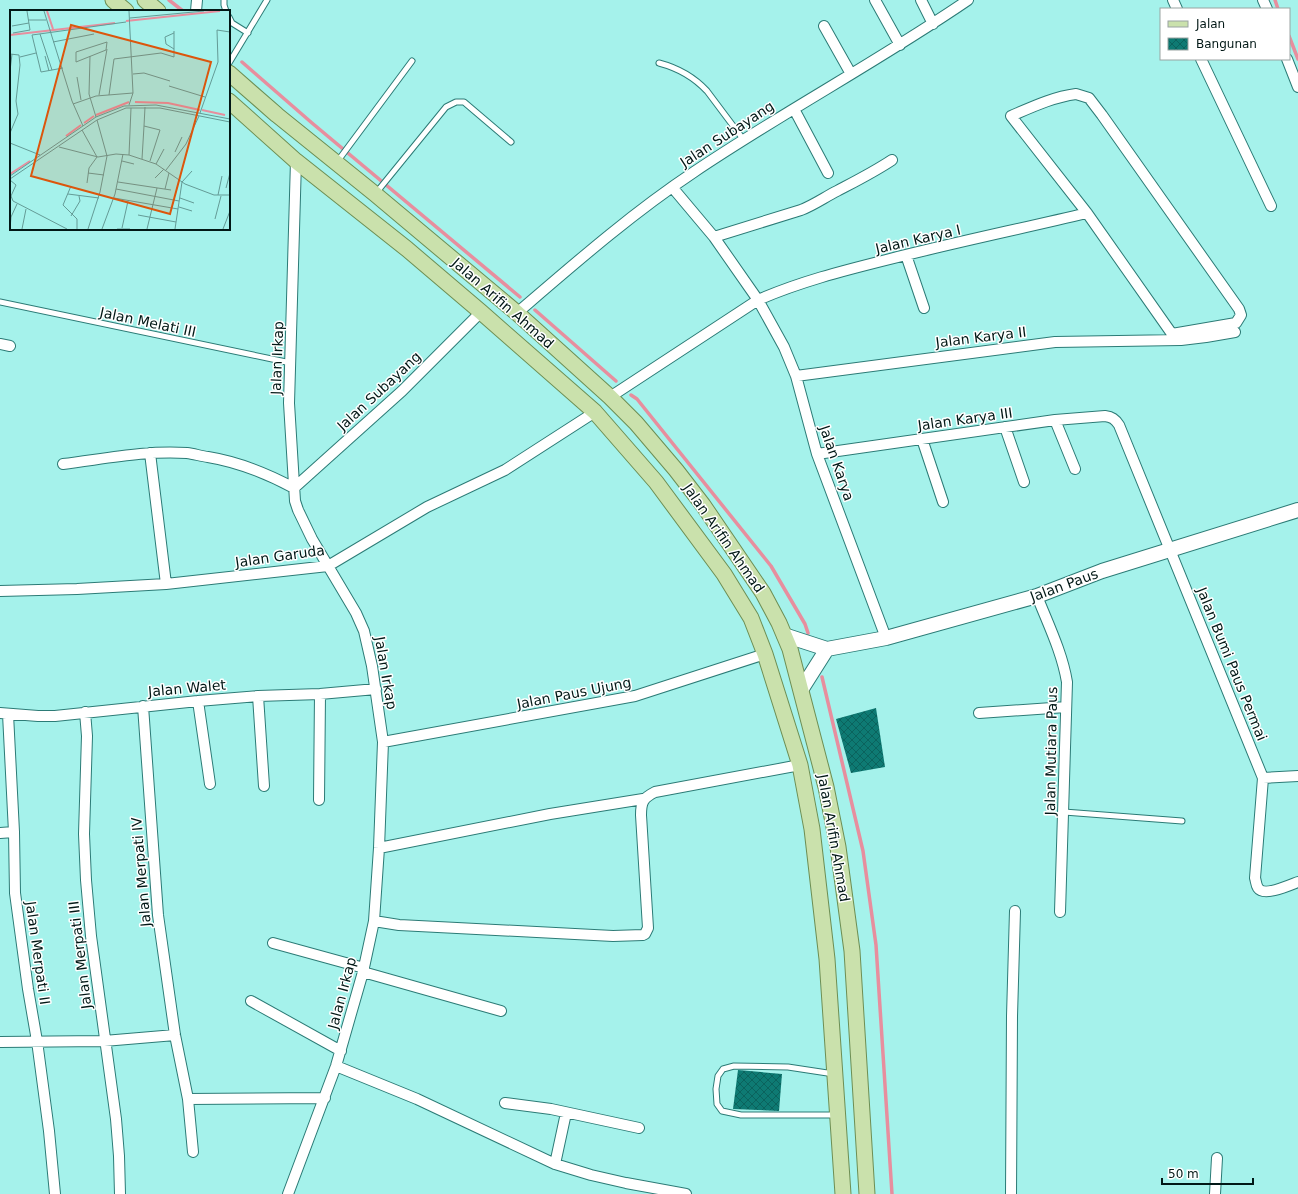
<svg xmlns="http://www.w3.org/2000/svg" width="1298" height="1194" font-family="'DejaVu Sans',sans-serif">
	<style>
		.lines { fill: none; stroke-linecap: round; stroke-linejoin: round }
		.stream { stroke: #e78e9e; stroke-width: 3.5 }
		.building { fill: url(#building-cross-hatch) }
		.service-casing { stroke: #2c7b76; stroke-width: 7 }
		.minor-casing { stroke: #2c7b76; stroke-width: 12 }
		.secondary-casing { stroke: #2c7b76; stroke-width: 16 }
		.primary-casing { stroke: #6d8e53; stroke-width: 17 }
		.service { stroke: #fff; stroke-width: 5 }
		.minor { stroke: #fff; stroke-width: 10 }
		.secondary { stroke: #fff; stroke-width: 14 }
		.primary { stroke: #cae1ac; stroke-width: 15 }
		.labels { text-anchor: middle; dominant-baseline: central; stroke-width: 3; stroke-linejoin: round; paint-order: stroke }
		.street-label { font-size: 14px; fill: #021816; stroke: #fff }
		.inset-river { fill: none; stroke: #e78e9e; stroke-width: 2 }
		.inset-road { fill: none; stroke: #649b96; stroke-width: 1 }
		.view { fill: #dc560c; fill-opacity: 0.15; stroke: #dc560c; stroke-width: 2 }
		.inset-edge { fill: none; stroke: #021816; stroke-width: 2 }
	</style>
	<defs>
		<pattern id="building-cross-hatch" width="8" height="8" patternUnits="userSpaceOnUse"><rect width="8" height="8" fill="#0e7a73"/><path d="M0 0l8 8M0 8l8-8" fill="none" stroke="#0b635d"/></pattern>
	</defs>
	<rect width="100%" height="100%" fill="#a5f2eb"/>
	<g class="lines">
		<!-- stream -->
		<path class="stream" d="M 169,0 L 183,11
			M 1275,0 L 1278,9
			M 1289,36 L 1298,59
			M 242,62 L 312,123 L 520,297
			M 535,310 L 616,381
			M 631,395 L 637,399 L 771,566 L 805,624 L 808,633
			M 822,677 L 863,851 L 876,945 L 892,1194"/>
	</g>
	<!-- building -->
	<path class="building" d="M 876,708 L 885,767 L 851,773 L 836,719 Z
		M 738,1070 L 782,1074 L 779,1111 L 733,1109 Z"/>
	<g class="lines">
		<!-- service casing -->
		<g class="service-casing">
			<path id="service" d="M 224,0 L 224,5 L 226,11
				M 229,17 L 232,23 L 248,33
				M 229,63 L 267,0
				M 659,63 C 678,68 693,76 707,91 L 743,139
				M 337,162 L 412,61
				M 376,193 L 446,107 L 456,102 L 464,102 L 511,142
				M 0,302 L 291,363
				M 1064,812 L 1182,821
				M 834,1074 L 788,1067 L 734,1066 L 723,1069 L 718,1076 L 716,1089 L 717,1104 L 722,1111 L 741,1115 L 836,1115"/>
		</g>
		<!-- minor casing -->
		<g class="minor-casing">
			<path id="minor" d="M 875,0 L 900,45
				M 921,0 L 933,24
				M 1173,0 L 1177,9
				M 1263,0 L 1267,9
				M 196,11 L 197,0
				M 824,26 L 851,74
				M 1201,59 L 1271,206
				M 1287,59 L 1298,87
				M 1076,94 L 1089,98 L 1102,115 L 1239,309 L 1241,315 L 1236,323 L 1172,334 L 1087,213 L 1011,116 C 1032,107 1053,97 1076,94 Z
				M 794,109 L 828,173
				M 672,187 L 714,237 L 758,300 L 784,347 L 796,376 L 817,454 L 886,638
				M 714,237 L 801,210 C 814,205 825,197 837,191 C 856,181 874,172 892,160
				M 906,255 L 924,308
				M 517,313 C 574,264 631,214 694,172 C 783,112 879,61 968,0
				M 0,344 L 10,346
				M 796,376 L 1055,342 L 1181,340 L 1206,337 L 1235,332
				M 610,397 L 758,300 C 799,282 842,271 886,260 C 952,243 1020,229 1087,213
				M 1055,420 L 1075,469
				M 1005,427 L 1024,482
				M 922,439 L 943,502
				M 150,453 L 166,584
				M 817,454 L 1055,420 L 1105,416 C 1112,417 1115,419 1119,425 L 1263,778 L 1255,878 C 1256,881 1256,885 1258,888 C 1264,897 1290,885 1298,882
				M 63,464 C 104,459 146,450 187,453 C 194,454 201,456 208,457 C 239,462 266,473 294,488 L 402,391 L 481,312
				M 0,591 L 77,589 L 166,584 L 328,566 L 427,507 L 505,470 L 595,412
				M 1037,596 C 1048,624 1062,652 1067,682 L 1060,912
				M 258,696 L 264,786
				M 198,701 L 210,784
				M 143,706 L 158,915 L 175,1035 L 188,1099 L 193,1152
				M 85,712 L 87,736 L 84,834 L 86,880 L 91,936 L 116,1119 L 119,1156 L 120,1194
				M 0,713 L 38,716 L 55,716 L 198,701 L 258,696 L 320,694 L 376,689
				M 979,713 L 1066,707
				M 8,714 L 14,832 L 15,893 L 28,989 L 37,1041 L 49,1131 L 55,1194
				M 383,742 L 635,696 L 765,654
				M 1263,778 L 1298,776
				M 319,800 L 320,694
				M 0,833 L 14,832
				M 379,848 L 550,814 L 643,799
				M 374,921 L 399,925 L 613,936 L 643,935 L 645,934 L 648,928 L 641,815 C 641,802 643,798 655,792 L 800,765
				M 273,943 L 364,968
				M 363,972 L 501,1011
				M 251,1001 L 341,1051
				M 0,1042 L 104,1041 L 175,1035
				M 336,1066 L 417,1099 L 555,1164 L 591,1175 L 626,1183 L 686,1194
				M 188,1099 L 325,1098
				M 505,1103 L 551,1109 L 639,1128
				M 555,1164 L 566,1113
				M 288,1194 L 336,1066 L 363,972 L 374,921 L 379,848 L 383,742 L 372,666 L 364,631 L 356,613 L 312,539 L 298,510 L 295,501 L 289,403 L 296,161
				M 1011,1194 L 1012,1016 L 1015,911
				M 1215,1194 L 1217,1158"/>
		</g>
		<!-- secondary casing -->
		<g class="secondary-casing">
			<path id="secondary" d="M 784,635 L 827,649 L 886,638 L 1037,596 L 1102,571 L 1298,510
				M 801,690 L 827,649"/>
		</g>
		<!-- primary casing -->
		<g class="primary-casing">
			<path id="primary" d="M 113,0 L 126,11
				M 145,0 L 158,11
				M 229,73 L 277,115 L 375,194 L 517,313 L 610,397 L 636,423 L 676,470 L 703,505 L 763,593 L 779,623 L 790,649 L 826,787 L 838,847 L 852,951 L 867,1194
				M 229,101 L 296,161 L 407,249 L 481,312 L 595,412 L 656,482 L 724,574 L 751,618 L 765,654 L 800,765 L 812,829 L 827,959 L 843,1194"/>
		</g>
		<!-- service -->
		<use href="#service" class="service"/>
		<!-- minor -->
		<use href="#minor" class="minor"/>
		<!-- secondary -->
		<use href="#secondary" class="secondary"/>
		<!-- primary -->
		<use href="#primary" class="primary"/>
	</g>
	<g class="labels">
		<!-- street labels -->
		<g class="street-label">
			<text transform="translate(727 134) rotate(-33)">Jalan Subayang</text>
			<text transform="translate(918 239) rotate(-13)">Jalan Karya I</text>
			<text transform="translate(503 303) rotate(41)">Jalan Arifin Ahmad</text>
			<text transform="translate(148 322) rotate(12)">Jalan Melati III</text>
			<text transform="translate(981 337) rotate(-7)">Jalan Karya II</text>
			<text transform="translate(277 358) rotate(-88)">Jalan Irkap</text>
			<text transform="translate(379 391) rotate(-43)">Jalan Subayang</text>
			<text transform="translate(965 419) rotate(-8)">Jalan Karya III</text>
			<text transform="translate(837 463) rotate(71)">Jalan Karya</text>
			<text transform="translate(724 538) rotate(55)">Jalan Arifin Ahmad</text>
			<text transform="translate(280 556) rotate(-8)">Jalan Garuda</text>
			<text transform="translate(1064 585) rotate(-20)">Jalan Paus</text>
			<text transform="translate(1232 664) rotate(68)">Jalan Bumi Paus Permai</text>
			<text transform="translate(386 673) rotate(80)">Jalan Irkap</text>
			<text transform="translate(187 688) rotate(-5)">Jalan Walet</text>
			<text transform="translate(574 693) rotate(-11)">Jalan Paus Ujung</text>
			<text transform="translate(1051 751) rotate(-89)">Jalan Mutiara Paus</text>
			<text transform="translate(834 838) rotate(80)">Jalan Arifin Ahmad</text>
			<text transform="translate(141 872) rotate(-95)">Jalan Merpati IV</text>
			<text transform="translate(38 953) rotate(82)">Jalan Merpati II</text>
			<text transform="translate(80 955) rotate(-97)">Jalan Merpati III</text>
			<text transform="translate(342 993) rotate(-75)">Jalan Irkap</text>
		</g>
	</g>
	<!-- overview -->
	<g transform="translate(10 10)">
		<rect width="220" height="220" fill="#a5f2eb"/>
		<path class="inset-river" d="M 37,1 L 43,19M 116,11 L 210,1M 0,25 L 105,13M 125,92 L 158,93 L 190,100M 192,100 L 215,105M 86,105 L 119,92M 74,113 L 84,106M 56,126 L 71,115M 0,164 L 20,151"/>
		<path class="inset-road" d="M 34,1 L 62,91 L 73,116M 120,8 L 194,1M 18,10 L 36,10M 2,16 L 19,13M 3,23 L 20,20 L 17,1M 30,24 L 42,60M 43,32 L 84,24M 97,32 L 96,40 L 66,52 L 66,42 ZM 164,39 L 156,34 L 155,27 L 164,23M 0,44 L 9,45 L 10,55 L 6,91 L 8,104 L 0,123M 35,46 L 39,61M 80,46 L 79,84 L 86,107M 10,47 L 26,43M 53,58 L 31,62 L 22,25 L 116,12M 0,61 L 2,44M 123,64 L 134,63 L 160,71M 67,67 L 71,90M 159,76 L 195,87M 89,85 L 97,39M 99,85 L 104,49 L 151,43 L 164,47 L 164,21M 63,94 L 86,86 L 123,83M 119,95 L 123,83 L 119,1M 135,97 L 134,116 L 150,120 L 140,151M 190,103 L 208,52 L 207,20 L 220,22M 72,120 L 87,147 L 79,158 L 77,173M 0,133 L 30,145M 49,137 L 88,147 L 106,144 L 119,145 L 146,154 L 175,174 L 204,185 L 220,185M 165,142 L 172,127M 119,145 L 121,98M 132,149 L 134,116M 112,151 L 124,154M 146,154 L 154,139M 156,160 L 176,134 L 189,106M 78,163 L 94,165M 0,166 L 86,107 L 114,96 L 146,95 L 220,109M 145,168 L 154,159M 0,169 L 87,110 L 116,98 L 150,98 L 220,112M 0,170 L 6,175 L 1,186 L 3,191 L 57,219M 108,172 L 161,180M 172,172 L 182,161M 61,176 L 53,195 L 67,209 L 67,219M 216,178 L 220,163M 106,179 L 169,191M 155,179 L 159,163M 58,184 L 89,188M 208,185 L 212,166M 104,188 L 168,199M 170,188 L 184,193M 169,197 L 182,201M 128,205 L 166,212M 61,206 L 70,191 L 69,186M 205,209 L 211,186M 112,218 L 118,191M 0,219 L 1,207 L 7,194M 12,219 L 16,199M 78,219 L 90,182 L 97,146 L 87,110M 92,219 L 105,184 L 113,144M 107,219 L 120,219M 137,219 L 147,178M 165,219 L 172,172M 213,219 L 220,201"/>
		<path class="view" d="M 61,15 L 201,52 L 160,204 L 21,166 Z"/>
		<rect width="220" height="220" class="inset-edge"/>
	</g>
	<!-- legend -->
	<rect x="1160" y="8" width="130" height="52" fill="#ffffff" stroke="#9aa3a2"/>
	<rect x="1168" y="21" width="20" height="6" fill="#cae1ac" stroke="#9aa3a2"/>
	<text x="1196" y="28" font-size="12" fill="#021816">Jalan</text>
	<rect x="1168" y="38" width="20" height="12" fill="url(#building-cross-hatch)" stroke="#9aa3a2"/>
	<text x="1196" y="48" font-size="12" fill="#021816">Bangunan</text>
	<!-- scale -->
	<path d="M1162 1178v6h91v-6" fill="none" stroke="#021816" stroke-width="2"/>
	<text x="1168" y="1178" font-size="12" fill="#021816" stroke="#ffffff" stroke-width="3" paint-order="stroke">50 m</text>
</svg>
